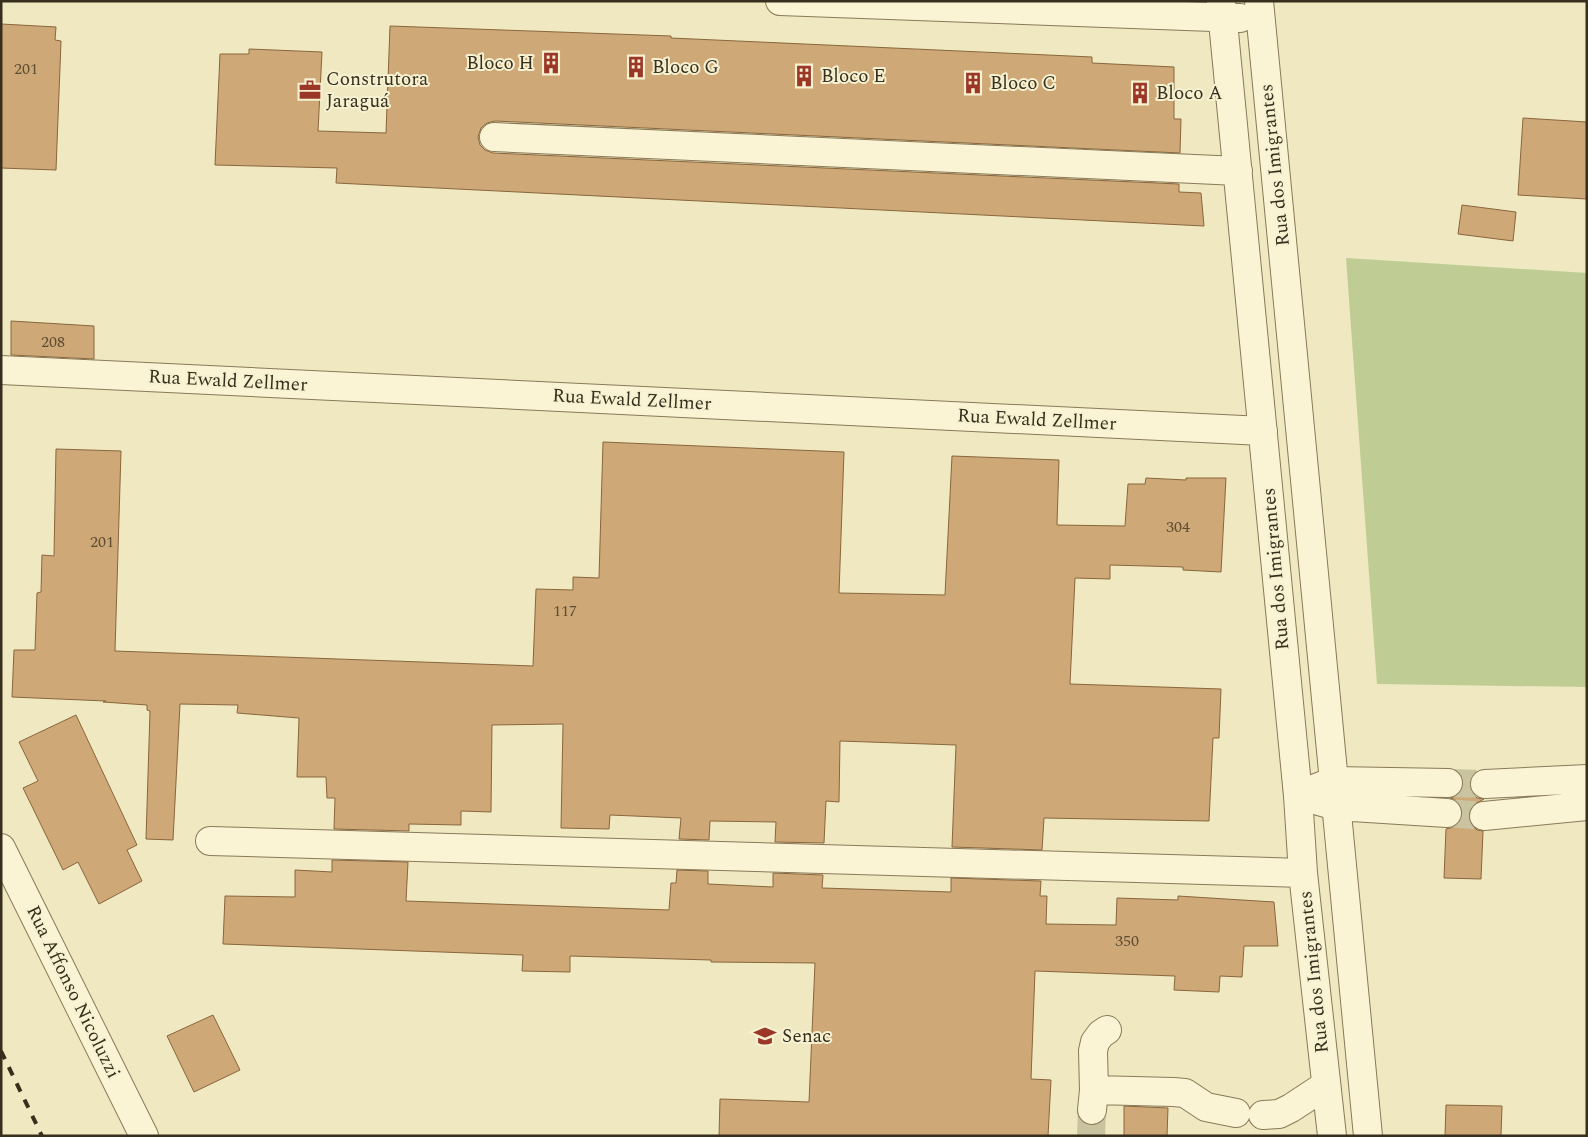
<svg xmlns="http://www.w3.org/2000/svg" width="1588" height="1137" font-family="Spectral,serif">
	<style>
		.green { fill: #bfcd95 }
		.building { fill: #cea876; stroke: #89663d }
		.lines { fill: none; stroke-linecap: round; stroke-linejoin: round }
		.minor-tunnel { stroke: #cac3a0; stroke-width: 28; stroke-dasharray: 28 14; stroke-linecap: butt }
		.minor-casing { stroke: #897958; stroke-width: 30 }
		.minor { stroke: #faf4d5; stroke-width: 28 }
		.rail { stroke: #382e1d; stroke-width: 4; stroke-dasharray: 9 9; stroke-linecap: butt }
		.labels { text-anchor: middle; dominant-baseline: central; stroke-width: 4; stroke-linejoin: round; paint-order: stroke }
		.number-label { font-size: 16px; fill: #5e4c33 }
		.poi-label { font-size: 19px; fill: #382e1d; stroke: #f6f1d1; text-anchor: start }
		.street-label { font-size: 19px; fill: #382e1d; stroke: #f6f1d1 }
	</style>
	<rect width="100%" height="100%" fill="#efe8c1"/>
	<!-- green -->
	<path class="green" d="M 1346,258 L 1587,273 L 1587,687 L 1377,684 Z"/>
	<!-- building -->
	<path class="building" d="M 1,24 L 56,27 L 55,40 L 61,41 L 56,170 L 1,168 Z
		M 390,26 L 671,36 L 671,38 L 1092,57 L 1092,63 L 1174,67 L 1174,119 L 1181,119 L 1180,153 L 495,121 L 487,123 L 481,128 L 478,137 L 480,145 L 485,150 L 493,153 L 1179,184 L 1179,192 L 1201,193 L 1204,226 L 336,183 L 337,168 L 215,165 L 220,54 L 249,54 L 249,49 L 322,52 L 318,131 L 386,133 Z
		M 1523,118 L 1587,122 L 1587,199 L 1518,195 Z
		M 1462,205 L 1516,212 L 1513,241 L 1458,234 Z
		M 11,321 L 94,326 L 94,359 L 11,355 Z
		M 603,442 L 844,452 L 839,593 L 945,595 L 952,456 L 1059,460 L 1057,525 L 1125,526 L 1128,484 L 1145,484 L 1146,478 L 1186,480 L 1186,478 L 1226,478 L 1221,572 L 1183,570 L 1183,567 L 1110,565 L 1110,579 L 1075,578 L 1070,684 L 1221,689 L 1219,738 L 1213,738 L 1209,821 L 1044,818 L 1042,850 L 952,847 L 956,745 L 840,741 L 839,802 L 826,801 L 824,843 L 775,842 L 776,822 L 710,821 L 709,840 L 679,839 L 681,818 L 610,815 L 609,829 L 561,828 L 563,724 L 492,725 L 491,812 L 461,811 L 461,825 L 409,824 L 409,831 L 334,829 L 335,798 L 327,798 L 326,777 L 297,777 L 299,718 L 237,713 L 238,705 L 180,704 L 173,840 L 146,839 L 150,711 L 147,710 L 147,705 L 103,702 L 106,701 L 12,697 L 14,650 L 35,650 L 37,593 L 41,592 L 42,555 L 54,556 L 56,449 L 121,451 L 115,651 L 533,666 L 536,589 L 573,590 L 573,577 L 599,578 Z
		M 76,715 L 137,845 L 127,850 L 142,881 L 99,904 L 78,862 L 63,870 L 23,788 L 38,781 L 19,742 Z
		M 1457,771 L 1476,771 L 1471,777 L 1469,785 L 1472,793 L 1477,798 L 1484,799 L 1475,804 L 1470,809 L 1468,817 L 1472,825 L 1477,830 L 1483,831 L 1481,879 L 1444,878 L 1446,829 L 1454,827 L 1460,821 L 1462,814 L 1461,806 L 1456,800 L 1450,798 L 1456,796 L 1461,791 L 1464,784 L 1462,776 Z
		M 332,860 L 408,862 L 406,901 L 669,910 L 671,883 L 676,883 L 677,870 L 708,871 L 708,884 L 773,887 L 773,873 L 823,875 L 822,888 L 951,892 L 951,878 L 1041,881 L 1040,896 L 1047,896 L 1046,924 L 1116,925 L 1117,898 L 1178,900 L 1178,896 L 1274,902 L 1278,946 L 1244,946 L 1242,977 L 1220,976 L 1219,992 L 1174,990 L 1175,976 L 1035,971 L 1031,1079 L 1051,1080 L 1048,1136 L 719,1136 L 720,1099 L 809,1102 L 815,963 L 711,962 L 711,960 L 570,956 L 570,972 L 522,971 L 523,955 L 223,944 L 225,896 L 295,897 L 295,870 L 332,872 Z
		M 213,1015 L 240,1070 L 194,1092 L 167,1036 Z
		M 1446,1105 L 1502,1106 L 1501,1136 L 1445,1136 Z
		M 1124,1106 L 1168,1108 L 1167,1136 L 1124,1136 Z"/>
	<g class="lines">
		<!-- minor-tunnel -->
		<path class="minor-tunnel" d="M 1448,783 L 1485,784
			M 1447,813 L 1484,816
			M 1091,1136 L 1092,1110"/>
		<!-- minor casing -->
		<g class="minor-casing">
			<path id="minor" d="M 780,1 L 1240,18
				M 1221,1 L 1298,796 L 1303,873 L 1332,1136
				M 1259,1 L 1368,1136
				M 494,137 L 1238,171
				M 1,370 L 1263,431
				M 1485,784 L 1587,779
				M 1316,788 L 1334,781 L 1448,783
				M 1319,801 L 1336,806 L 1447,813
				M 1484,816 L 1587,806
				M 210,841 L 1303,873
				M 1,848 L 144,1136
				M 1094,1090 L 1173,1092 L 1185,1093 L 1206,1107 L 1236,1113
				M 1092,1110 L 1094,1090 L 1093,1051 L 1095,1042 L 1101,1034 L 1107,1030
				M 1263,1115 L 1279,1114 L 1291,1108 L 1326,1085"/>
		</g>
		<!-- minor -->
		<use href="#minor" class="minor"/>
		<!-- rail -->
		<path class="rail" d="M 1,1051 L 42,1136"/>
	</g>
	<!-- icons -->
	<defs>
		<g id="building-bare" transform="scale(1.725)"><path d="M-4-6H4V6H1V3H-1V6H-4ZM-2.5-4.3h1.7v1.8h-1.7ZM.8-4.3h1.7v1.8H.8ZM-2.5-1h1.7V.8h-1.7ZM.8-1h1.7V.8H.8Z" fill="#9a3727" stroke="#f6f1d1" stroke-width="2.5" paint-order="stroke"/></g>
		<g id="office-bare" transform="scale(1.725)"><path d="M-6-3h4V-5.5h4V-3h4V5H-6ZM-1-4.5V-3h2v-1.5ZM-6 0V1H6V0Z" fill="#9a3727" stroke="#f6f1d1" stroke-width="2.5" paint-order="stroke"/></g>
		<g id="university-bare" transform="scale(1.725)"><path d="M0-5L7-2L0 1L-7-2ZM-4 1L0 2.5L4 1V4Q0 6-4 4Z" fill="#9a3727" stroke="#f6f1d1" stroke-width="2.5" paint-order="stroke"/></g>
	</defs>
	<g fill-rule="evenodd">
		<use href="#building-bare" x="551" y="63"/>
		<use href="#building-bare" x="636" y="67"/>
		<use href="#building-bare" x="804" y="76"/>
		<use href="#building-bare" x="973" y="83"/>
		<use href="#office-bare" x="310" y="90"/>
		<use href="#building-bare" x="1140" y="93"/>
		<use href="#university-bare" x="765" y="1036"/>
	</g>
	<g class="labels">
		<!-- number labels -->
		<g class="number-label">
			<text x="26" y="69">201</text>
			<text x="53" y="342">208</text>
			<text x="1178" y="527">304</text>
			<text x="102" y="542">201</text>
			<text x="565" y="611">117</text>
			<text x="1127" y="941">350</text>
		</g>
		<!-- poi labels -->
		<g class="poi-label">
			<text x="534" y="63" text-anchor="end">Bloco H</text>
			<text x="652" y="67">Bloco G</text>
			<text x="821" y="76">Bloco E</text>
			<text x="326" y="79">Construtora<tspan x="326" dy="22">Jaraguá</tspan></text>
			<text x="990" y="83">Bloco C</text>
			<text x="1156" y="93">Bloco A</text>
			<text x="782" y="1036">Senac</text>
		</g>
		<!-- street labels -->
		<g class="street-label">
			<text transform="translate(1275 165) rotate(-96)">Rua dos Imigrantes</text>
			<text transform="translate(228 381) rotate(3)">Rua Ewald Zellmer</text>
			<text transform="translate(632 400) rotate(3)">Rua Ewald Zellmer</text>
			<text transform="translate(1037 420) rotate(3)">Rua Ewald Zellmer</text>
			<text transform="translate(1276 569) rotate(-95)">Rua dos Imigrantes</text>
			<text transform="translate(1314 972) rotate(-96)">Rua dos Imigrantes</text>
			<text transform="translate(73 992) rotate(64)">Rua Affonso Nicoluzzi</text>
		</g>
	</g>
	<!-- border -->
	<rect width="1588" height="1137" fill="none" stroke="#382e1d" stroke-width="5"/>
</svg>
